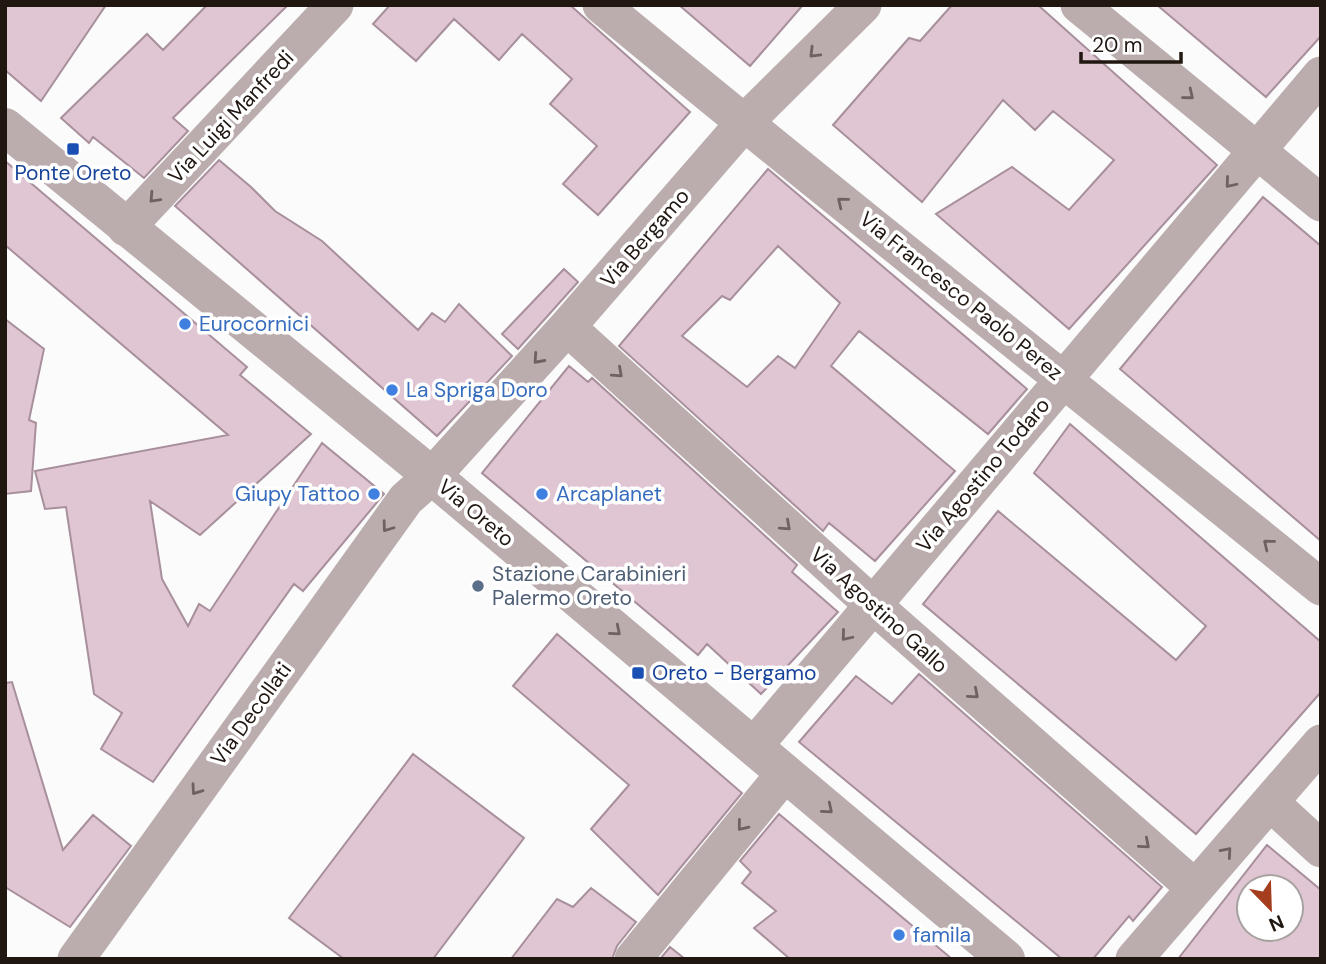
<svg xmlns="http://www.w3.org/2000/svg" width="1326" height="964" font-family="'DM Sans',sans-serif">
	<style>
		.building { fill: #e0c5d3; stroke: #a88f9c; stroke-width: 2; fill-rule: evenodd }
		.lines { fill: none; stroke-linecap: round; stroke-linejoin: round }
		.minor { stroke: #bbadae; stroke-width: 37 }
		.tertiary { stroke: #bbadae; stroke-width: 38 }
		.oneway { stroke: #6e6260 }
		.transit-dot { fill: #1a4fb4; stroke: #fff; stroke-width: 2.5 }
		.shop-dot { fill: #3f7fe0; stroke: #fff; stroke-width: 2.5 }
		.service-dot { fill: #5c6f8a; stroke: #fff; stroke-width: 2.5 }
		.labels { text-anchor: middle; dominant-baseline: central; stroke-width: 7; stroke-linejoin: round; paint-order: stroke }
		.street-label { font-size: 21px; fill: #201711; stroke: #fff }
		.transit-label { font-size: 21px; fill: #164399; stroke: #fff }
		.shop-label { font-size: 21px; fill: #366cbe; stroke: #fff; text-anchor: start }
		.service-label { font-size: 21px; fill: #4e5e75; stroke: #fff; text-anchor: start }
	</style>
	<rect width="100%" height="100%" fill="#fbfbfb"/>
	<!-- building -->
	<path class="building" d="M 5,5 L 106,5 L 41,101 L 5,70 Z
		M 207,5 L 288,5 L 173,118 L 188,131 L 144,178 L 93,137 L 89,143 L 61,118 L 147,34 L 163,50 Z
		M 390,5 L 570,5 L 690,112 L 598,215 L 563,184 L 597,146 L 550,104 L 572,79 L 522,34 L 499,60 L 454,19 L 416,61 L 373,24 Z
		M 679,5 L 803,5 L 750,66 Z
		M 952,5 L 1038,5 L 1217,165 L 1069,329 L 936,214 L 1012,167 L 1069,210 L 1114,160 L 1053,111 L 1035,130 L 1003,100 L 922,202 L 833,125 L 909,38 L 920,41 Z
		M 1157,5 L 1321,5 L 1321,36 L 1266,97 Z
		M 219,160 L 251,187 L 275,211 L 322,241 L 418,330 L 432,313 L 445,322 L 459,304 L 512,356 L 437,436 L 175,206 Z
		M 5,161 L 247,367 L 240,375 L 311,434 L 200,535 L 150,501 L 162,579 L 188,626 L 199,604 L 210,611 L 322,443 L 384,494 L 303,591 L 294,584 L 153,782 L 101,749 L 122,713 L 94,694 L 66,507 L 45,509 L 35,471 L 228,435 L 5,245 Z
		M 768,169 L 1027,389 L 988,434 L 859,331 L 831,366 L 955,471 L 875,561 L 829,523 L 823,531 L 619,346 ZM 778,246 L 840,303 L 795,368 L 778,356 L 747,387 L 682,336 L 722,296 L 730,300 Z
		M 1263,197 L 1321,246 L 1321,541 L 1120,369 Z
		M 564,269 L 578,282 L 518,349 L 502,334 Z
		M 5,319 L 44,349 L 29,420 L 36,423 L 31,491 L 5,494 Z
		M 569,366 L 588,382 L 592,378 L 797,565 L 792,572 L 838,612 L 761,694 L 707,644 L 698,655 L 482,473 Z
		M 1070,424 L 1321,642 L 1321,692 L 1196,834 L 923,604 L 998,511 L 1176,660 L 1206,626 L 1034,473 Z
		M 557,634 L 742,793 L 658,895 L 591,829 L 629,785 L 513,686 Z
		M 919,674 L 1162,887 L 1133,921 L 1129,916 L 1093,959 L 1062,959 L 799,742 L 856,676 L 892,704 Z
		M 12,682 L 63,850 L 93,815 L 131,846 L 70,927 L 5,887 L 5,683 Z
		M 413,754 L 524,838 L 433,959 L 344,959 L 289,918 Z
		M 779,814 L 952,959 L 790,959 L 754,928 L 776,911 L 742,883 L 751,872 L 740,861 Z
		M 1267,845 L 1321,890 L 1321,959 L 1178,959 ZM 1249,887 L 1291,887 L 1291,929 L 1249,929 Z
		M 591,888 L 636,922 L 617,946 L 612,959 L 511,959 L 557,899 L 573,907 Z
		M 670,947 L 685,959 L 660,959 Z"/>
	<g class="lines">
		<!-- minor -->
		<path class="minor" d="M 601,5 C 838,202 1081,392 1321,587
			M 1079,5 L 1321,203
			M 126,228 L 335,5
			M 567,327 L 873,605 L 1195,888
			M 754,746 L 1321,75
			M 1270,802 L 1321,849
			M 76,959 L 406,499 L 432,476 L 567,327 L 744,123 L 863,5
			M 633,959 L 785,773
			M 1134,959 L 1321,743"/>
		<!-- tertiary -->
		<path class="tertiary" d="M 5,127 L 432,476 L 1006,959"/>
	</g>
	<!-- one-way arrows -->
	<defs><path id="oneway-chevron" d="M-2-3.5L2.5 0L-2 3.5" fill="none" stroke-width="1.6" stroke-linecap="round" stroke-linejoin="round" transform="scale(1.75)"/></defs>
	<g class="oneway">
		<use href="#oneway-chevron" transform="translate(814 53) rotate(135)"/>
		<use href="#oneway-chevron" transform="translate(1189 95) rotate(39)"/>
		<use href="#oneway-chevron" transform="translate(1230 183) rotate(130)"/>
		<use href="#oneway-chevron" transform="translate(154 198) rotate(133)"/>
		<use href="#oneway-chevron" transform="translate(842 202) rotate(-141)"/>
		<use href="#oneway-chevron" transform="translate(538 359) rotate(132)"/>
		<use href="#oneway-chevron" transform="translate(618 373) rotate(42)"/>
		<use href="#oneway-chevron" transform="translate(786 526) rotate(42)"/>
		<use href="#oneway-chevron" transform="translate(387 527) rotate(126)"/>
		<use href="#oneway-chevron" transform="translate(1268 544) rotate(-141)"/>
		<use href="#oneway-chevron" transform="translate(616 631) rotate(40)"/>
		<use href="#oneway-chevron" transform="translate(846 636) rotate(130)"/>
		<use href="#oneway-chevron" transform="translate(974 694) rotate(41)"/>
		<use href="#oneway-chevron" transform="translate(196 790) rotate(125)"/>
		<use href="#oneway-chevron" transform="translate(828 809) rotate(40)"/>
		<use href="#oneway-chevron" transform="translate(742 826) rotate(129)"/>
		<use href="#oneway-chevron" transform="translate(1145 844) rotate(41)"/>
		<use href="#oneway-chevron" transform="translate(1227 852) rotate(-49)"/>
	</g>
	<!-- markers -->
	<g class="transit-dot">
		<rect x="66" y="142" width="14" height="14" rx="3.5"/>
		<rect x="631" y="666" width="14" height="14" rx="3.5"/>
	</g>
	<g class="shop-dot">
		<circle cx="185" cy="324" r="7"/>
		<circle cx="392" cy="390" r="7"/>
		<circle cx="374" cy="494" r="7"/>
		<circle cx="542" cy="494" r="7"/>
		<circle cx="899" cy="935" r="7"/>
	</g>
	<circle class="service-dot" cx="478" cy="586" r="7"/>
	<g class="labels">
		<!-- street labels -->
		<g class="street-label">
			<text transform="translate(231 117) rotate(-47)">Via Luigi Manfredi</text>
			<text transform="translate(645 238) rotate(-49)">Via Bergamo</text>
			<text transform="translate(961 296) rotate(39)">Via Francesco Paolo Perez</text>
			<text transform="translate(983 475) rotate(-50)">Via Agostino Todaro</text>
			<text transform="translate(476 513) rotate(40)">Via Oreto</text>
			<text transform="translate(879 610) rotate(42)">Via Agostino Gallo</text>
			<text transform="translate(251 714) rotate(-54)">Via Decollati</text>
		</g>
		<!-- transit labels -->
		<g class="transit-label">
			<text x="73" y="173">Ponte Oreto</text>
			<text x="652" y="673" text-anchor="start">Oreto - Bergamo</text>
		</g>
		<!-- shop labels -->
		<g class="shop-label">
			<text x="199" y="324">Eurocornici</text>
			<text x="406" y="390">La Spriga Doro</text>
			<text x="360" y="494" text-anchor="end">Giupy Tattoo</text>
			<text x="556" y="494">Arcaplanet</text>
			<text x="913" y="935">famila</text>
		</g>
		<!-- service labels -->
		<g class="service-label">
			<text x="492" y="574">Stazione Carabinieri<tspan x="492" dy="24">Palermo Oreto</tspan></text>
		</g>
	</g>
	<!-- border -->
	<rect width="1326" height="964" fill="none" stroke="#201711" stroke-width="14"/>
	<!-- north arrow -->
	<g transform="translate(1270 908) rotate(157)"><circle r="33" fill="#ffffff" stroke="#a6a2a0" stroke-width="2"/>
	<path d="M0-5L12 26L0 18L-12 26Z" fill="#a53d1f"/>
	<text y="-10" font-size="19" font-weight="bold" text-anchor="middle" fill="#201711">N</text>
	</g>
	<!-- scale -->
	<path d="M1081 52v10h100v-10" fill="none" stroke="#201711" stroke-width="3.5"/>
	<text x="1092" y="52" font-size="21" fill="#201711" stroke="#ffffff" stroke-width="5" paint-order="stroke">20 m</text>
</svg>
